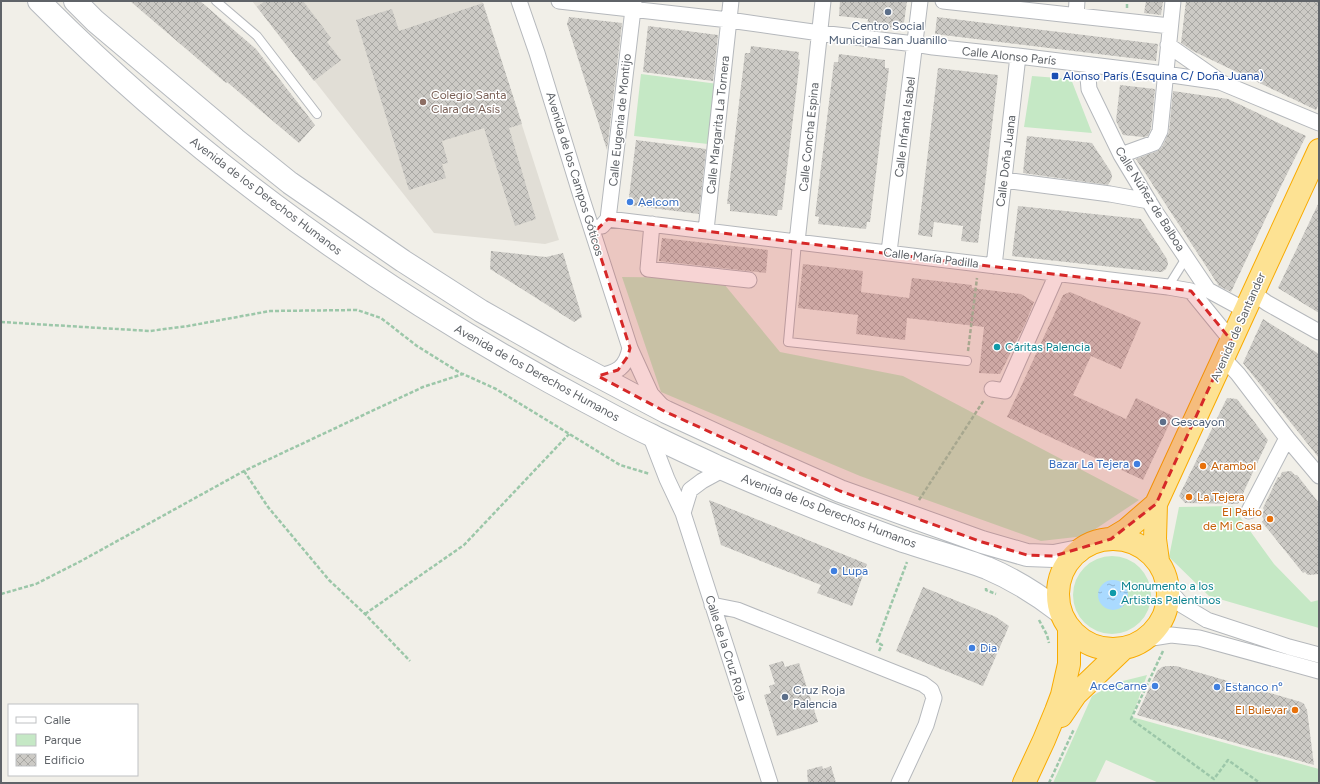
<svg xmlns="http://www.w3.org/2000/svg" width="1320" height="784" font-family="Figtree,sans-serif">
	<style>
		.education { fill: #e1ded6 }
		.green { fill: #c5e8c5 }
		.water { fill: url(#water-ripples) }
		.building { fill: url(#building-cross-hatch) }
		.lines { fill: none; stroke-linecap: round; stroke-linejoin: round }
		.lane-casing { stroke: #b5b8bc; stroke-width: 10 }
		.street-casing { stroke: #b5b8bc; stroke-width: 17 }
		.secondary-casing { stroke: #b6babf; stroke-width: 24 }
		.highway-casing { stroke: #f9ab00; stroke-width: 24 }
		.path { stroke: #9cc7a9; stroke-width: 2.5; stroke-dasharray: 4 2; stroke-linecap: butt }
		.lane { stroke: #fff; stroke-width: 8 }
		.street { stroke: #fff; stroke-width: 15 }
		.secondary { stroke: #fff; stroke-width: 22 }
		.highway { stroke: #fde293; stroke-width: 22 }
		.marked { fill: #d62828; fill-opacity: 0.2; stroke: #d62828; stroke-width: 3; stroke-dasharray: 8 5; stroke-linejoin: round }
		.service-dot { fill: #5c6f8a; stroke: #fff; stroke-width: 1.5 }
		.transit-dot { fill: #1a4fb4; stroke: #fff; stroke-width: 1.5 }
		.education-dot { fill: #8d6e63; stroke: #fff; stroke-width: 1.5 }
		.shop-dot { fill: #3f7fe0; stroke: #fff; stroke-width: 1.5 }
		.culture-dot { fill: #0f9aa8; stroke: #fff; stroke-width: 1.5 }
		.food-dot { fill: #e8710a; stroke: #fff; stroke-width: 1.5 }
		.labels { text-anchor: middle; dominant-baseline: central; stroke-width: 3; stroke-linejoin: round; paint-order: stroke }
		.service-label { font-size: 12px; fill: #4e5e75; stroke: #fff; text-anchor: start }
		.street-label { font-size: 12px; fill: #5f6368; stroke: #fff }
		.transit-label { font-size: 12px; fill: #164399; stroke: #fff; text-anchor: start }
		.education-label { font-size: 12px; fill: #785e54; stroke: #fff; text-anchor: start }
		.shop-label { font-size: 12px; fill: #366cbe; stroke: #fff; text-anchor: start }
		.culture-label { font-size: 12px; fill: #0d838f; stroke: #fff; text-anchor: start }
		.food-label { font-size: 12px; fill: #c56008; stroke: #fff; text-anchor: start }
	</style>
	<defs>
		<pattern id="water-ripples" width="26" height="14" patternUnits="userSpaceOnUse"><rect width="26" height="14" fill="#aadaff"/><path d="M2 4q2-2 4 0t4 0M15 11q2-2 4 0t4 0" fill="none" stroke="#8eb4d2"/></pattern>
		<pattern id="building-cross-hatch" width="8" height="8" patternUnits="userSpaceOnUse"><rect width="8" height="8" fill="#cccac5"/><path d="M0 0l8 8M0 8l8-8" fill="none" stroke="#a9a8a4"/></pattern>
	</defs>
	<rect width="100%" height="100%" fill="#f1efe8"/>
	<!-- education -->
	<path class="education" d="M 252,1 L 482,1 L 559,240 L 545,244 L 434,233 Z"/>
	<!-- green -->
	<path class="green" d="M 641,74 L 718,84 L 708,144 L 634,136 Z
		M 1032,76 L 1071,79 L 1092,133 L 1024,127 Z
		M 622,277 L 719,278 L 780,352 L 903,376 L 1139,500 L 1085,536 L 1041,541 L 860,476 L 661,392 Z
		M 1232,506 L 1274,564 L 1311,602 L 1319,600 L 1319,628 L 1209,596 L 1169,557 L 1179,507 Z
		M1073 595a39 39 0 1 1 78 0a39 39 0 1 1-78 0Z
		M 1147,675 L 1132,717 L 1319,769 L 1319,783 L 1159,783 L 1106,760 L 1095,783 L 1053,783 L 1092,696 L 1115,683 Z"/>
	<!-- water -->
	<path class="water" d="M1098 595a15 15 0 1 1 30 0a15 15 0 1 1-30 0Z"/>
	<!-- building -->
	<path class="building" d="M 130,1 L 200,1 L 256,49 L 315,125 L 299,143 L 227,82 L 226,83 Z
		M 265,1 L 303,1 L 331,38 L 327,42 L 341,60 L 314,81 L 257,7 Z
		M 840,1 L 907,1 L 903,30 L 867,26 L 868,19 L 839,16 Z
		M 1146,1 L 1163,1 L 1161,15 L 1144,13 Z
		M 1186,1 L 1319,1 L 1319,103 L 1316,110 L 1193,51 L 1181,43 Z
		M 483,3 L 522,124 L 509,128 L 536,219 L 515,226 L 484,128 L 442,141 L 448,163 L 442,164 L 446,178 L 409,190 L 356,20 L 392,9 L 399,31 Z
		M 569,17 L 622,23 L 607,150 L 567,24 Z
		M 937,17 L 1158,44 L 1156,61 L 935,34 Z
		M 648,26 L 718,35 L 713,81 L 643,72 Z
		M 751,46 L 799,52 L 798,59 L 800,60 L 782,210 L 778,210 L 777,216 L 730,211 L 730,204 L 727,204 L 745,53 L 750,53 Z
		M 839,54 L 885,60 L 885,68 L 889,68 L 870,222 L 867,222 L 866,229 L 818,224 L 819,217 L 815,216 L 834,62 L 838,62 Z
		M 938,68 L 998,75 L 978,243 L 961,241 L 963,226 L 934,222 L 932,237 L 918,235 Z
		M 1120,85 L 1155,89 L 1151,128 L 1148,136 L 1143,137 L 1123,135 L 1116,121 Z
		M 1173,91 L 1228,99 L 1306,136 L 1279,190 L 1231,292 L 1219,286 L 1136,159 L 1157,151 L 1162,147 L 1169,132 Z
		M 1027,136 L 1092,143 L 1111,172 L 1112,177 L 1111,180 L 1108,185 L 1023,173 Z
		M 636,140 L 706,149 L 699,214 L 628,205 Z
		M 1319,202 L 1319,313 L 1278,288 Z
		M 1018,206 L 1141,219 L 1167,259 L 1168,264 L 1166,269 L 1162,272 L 1158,272 L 1012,256 Z
		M 662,238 L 768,250 L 766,273 L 659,261 Z
		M 491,251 L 546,257 L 563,253 L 582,317 L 574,322 L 490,269 Z
		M 803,264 L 863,271 L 861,292 L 909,298 L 912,278 L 972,285 L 972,288 L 1021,294 L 1034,302 L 1025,324 L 1000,374 L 979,373 L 984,327 L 907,318 L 905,340 L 856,334 L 858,315 L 798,308 Z
		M 1070,292 L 1141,322 L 1121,369 L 1091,356 L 1073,395 L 1126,419 L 1136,398 L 1173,416 L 1143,480 L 1007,417 L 1063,295 Z
		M 1263,319 L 1319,354 L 1319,458 L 1243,363 Z
		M 1227,398 L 1237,399 L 1268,440 L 1238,504 L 1185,503 L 1179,496 Z
		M 1291,471 L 1295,475 L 1297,475 L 1319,503 L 1319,574 L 1308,575 L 1305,572 L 1303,573 L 1262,522 L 1264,520 L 1262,516 L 1264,510 L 1263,508 L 1278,477 L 1280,477 L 1282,472 Z
		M 709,500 L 867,564 L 852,606 L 817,593 L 821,585 L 721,545 Z
		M 923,587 L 996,617 L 1009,626 L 983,686 L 896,651 Z
		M 783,661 L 785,667 L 799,663 L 818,722 L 777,736 L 764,695 L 771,693 L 769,686 L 775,684 L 769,665 Z
		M 1167,666 L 1176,666 L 1301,702 L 1304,704 L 1307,710 L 1314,765 L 1137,715 L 1157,671 L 1162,667 Z
		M 822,766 L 823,769 L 831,766 L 836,783 L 808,783 L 807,770 Z"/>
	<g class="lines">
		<!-- lane casing -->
		<g class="lane-casing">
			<path id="lane" d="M 216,1 L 257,36 L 317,114
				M 797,242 L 788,342 L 967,361
				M 1168,287 L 1186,258"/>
		</g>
		<!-- street casing -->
		<g class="street-casing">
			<path id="street" d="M 519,1 L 537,53 L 581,196 L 630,348 L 651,394 L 662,406
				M 559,1 L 729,20 L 820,33 L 915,44 L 933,47 L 1018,56 L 1165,74 L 1220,82 L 1319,123
				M 943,1 L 1170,26
				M 1076,15 L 1077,1
				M 1168,45 L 1218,80
				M 1087,65 L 1089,89 L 1121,155 L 1156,213 L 1208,290 L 1245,310
				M 1121,155 L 1154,143 L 1160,131 L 1173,1
				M 1004,180 L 1110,194 L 1149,201
				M 608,219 L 1168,287 L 1191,291 L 1231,340
				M 652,224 L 648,269 L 749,280
				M 602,226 L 608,219 L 634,1
				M 706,230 L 731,1
				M 797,242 L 823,1
				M 889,252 L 920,1
				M 994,266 L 1018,56
				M 1253,293 L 1267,303 L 1319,332
				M 1224,359 L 1238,374 L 1287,438 L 1319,476
				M 598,376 C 617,373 626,368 630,348
				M 992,389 L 1005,391 L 1057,274
				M 650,435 L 667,479 L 683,513 L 770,783
				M 1249,511 L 1287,438
				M 683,513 L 690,490 L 702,481 L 724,469
				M 1169,590 L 1182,605 L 1207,620 L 1289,647 L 1319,655
				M 712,605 L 737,610 L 923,684 L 931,690 L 934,698 L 926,725 L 899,783
				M 1146,639 L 1171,635 L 1199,638 L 1319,671"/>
		</g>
		<!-- secondary casing -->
		<g class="secondary-casing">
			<path id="secondary" d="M 39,1 C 199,162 386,295 587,402 C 608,413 629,425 651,435 C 672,446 695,456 716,466 C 773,491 831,515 889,536 C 921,548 955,556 987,568 C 1013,579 1037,594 1059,611
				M 75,1 L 95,21 L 235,139 L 290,183 L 403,261 L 481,311 L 564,358 L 666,412 L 770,460 L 840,491 L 982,542 L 1027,555 L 1054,556 L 1079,551"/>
		</g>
		<!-- highway casing -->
		<g class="highway-casing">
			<path id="highway" d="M1058 594a55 55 0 1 1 110 0a55 55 0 1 1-110 0Z
				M 1111,539 L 1126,530 L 1156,504
				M 1158,561 L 1155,539 L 1156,504 L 1319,150
				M 1061,716 L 1076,694 L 1123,649
				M 1024,783 L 1044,740 L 1056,711 L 1062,695 L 1069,664 L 1069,629"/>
		</g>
		<!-- path -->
		<path class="path" d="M 1127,8 L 1127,1
			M 1,322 L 150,331 L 188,326 L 270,311 L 357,310 L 381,318 L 417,346 L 462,374
			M 968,351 L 977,278
			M 244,471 L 268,507 L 329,580 L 365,614 L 410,661
			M 919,500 L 984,400
			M 986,588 L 986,590 L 996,594
			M 1,594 L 36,584 L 81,561 L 244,471 L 423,387 L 463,374 L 496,389 L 620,465 L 650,474
			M 365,614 L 464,545 L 569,434
			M 1039,620 L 1047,635 L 1049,643
			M 879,651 L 882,645 L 877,642 L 907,562
			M 1163,651 L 1131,719 L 1214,779 L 1228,760 L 1260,783
			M 1049,783 L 1074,729"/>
		<!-- lane -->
		<use href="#lane" class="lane"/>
		<!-- street -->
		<use href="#street" class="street"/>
		<!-- secondary -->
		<use href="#secondary" class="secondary"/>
		<!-- highway -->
		<use href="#highway" class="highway"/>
	</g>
	<!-- marked area -->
	<path class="marked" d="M 608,219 L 1191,291 L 1231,340 L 1156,504 L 1111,539 L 1054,556 L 1027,555 L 982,542 L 840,491 L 666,412 L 598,376 L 618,370 L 628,356 L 630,348 L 593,233 Z"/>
	<!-- markers -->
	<g class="service-dot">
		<circle cx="888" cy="12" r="4"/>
		<circle cx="1163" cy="422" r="4"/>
		<circle cx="785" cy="697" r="4"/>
	</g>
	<rect class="transit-dot" x="1051" y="72" width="8" height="8" rx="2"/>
	<circle class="education-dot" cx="423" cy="102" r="4"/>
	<g class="shop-dot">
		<circle cx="630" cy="202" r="4"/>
		<circle cx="1137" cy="464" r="4"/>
		<circle cx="834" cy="571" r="4"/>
		<circle cx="972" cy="648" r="4"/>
		<circle cx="1155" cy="686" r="4"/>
		<circle cx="1217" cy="687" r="4"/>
	</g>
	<g class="culture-dot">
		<circle cx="997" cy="347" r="4"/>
		<circle cx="1113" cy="593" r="4"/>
	</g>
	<g class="food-dot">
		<circle cx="1203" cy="466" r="4"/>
		<circle cx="1189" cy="497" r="4"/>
		<circle cx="1270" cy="519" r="4"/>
		<circle cx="1295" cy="710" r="4"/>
	</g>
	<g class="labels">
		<!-- service labels -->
		<g class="service-label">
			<text x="888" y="26" text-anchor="middle">Centro Social<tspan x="888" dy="14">Municipal San Juanillo</tspan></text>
			<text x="1171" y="422">Gescayon</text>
			<text x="793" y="690">Cruz Roja<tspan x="793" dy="14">Palencia</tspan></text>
		</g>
		<!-- street labels -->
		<g class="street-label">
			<text transform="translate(1009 56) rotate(6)">Calle Alonso París</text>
			<text transform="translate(620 120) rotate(-84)">Calle Eugenia de Montijo</text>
			<text transform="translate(718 125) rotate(-84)">Calle Margarita La Tornera</text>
			<text transform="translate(905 127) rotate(-83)">Calle Infanta Isabel</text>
			<text transform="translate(809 137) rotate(-84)">Calle Concha Espina</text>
			<text transform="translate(1006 161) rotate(-83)">Calle Doña Juana</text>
			<text transform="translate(575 174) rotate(73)">Avenida de los Campos Góticos</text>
			<text transform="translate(266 196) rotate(37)">Avenida de los Derechos Humanos</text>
			<text transform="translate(1150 199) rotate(58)">Calle Núñez de Balboa</text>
			<text transform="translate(931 258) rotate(7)">Calle María Padilla</text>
			<text transform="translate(1238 327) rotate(-66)">Avenida de Santander</text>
			<text transform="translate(537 373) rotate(29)">Avenida de los Derechos Humanos</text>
			<text transform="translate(829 511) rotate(21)">Avenida de los Derechos Humanos</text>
			<text transform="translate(726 648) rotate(72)">Calle de la Cruz Roja</text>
		</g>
		<!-- transit labels -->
		<g class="transit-label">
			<text x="1063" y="76">Alonso París (Esquina C/ Doña Juana)</text>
		</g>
		<!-- education labels -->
		<g class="education-label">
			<text x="431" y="95">Colegio Santa<tspan x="431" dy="14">Clara de Asís</tspan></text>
		</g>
		<!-- shop labels -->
		<g class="shop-label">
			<text x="638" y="202">Aelcom</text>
			<text x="1129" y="464" text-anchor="end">Bazar La Tejera</text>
			<text x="842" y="571">Lupa</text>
			<text x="980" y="648">Dia</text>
			<text x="1147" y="686" text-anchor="end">ArceCarne</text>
			<text x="1225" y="687">Estanco nº</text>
		</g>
		<!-- culture labels -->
		<g class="culture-label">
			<text x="1005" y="347">Cáritas Palencia</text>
			<text x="1121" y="586">Monumento a los<tspan x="1121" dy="14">Artistas Palentinos</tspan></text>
		</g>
		<!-- food labels -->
		<g class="food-label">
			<text x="1211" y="466">Arambol</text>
			<text x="1197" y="497">La Tejera</text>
			<text x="1262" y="512" text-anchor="end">El Patio<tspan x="1262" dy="14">de Mi Casa</tspan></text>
			<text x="1287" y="710" text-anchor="end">El Bulevar</text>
		</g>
	</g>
	<!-- border -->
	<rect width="1320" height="784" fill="none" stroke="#5f6368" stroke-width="4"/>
	<!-- legend -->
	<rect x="8" y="704" width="130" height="72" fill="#ffffff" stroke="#bfc1c3"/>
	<rect x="16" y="717" width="20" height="6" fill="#ffffff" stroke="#bfc1c3"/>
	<text x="44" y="724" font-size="12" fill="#5f6368">Calle</text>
	<rect x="16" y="734" width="20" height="12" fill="#c5e8c5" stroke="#bfc1c3"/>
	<text x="44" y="744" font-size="12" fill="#5f6368">Parque</text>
	<rect x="16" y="754" width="20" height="12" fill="url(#building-cross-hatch)" stroke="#bfc1c3"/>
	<text x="44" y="764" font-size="12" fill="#5f6368">Edificio</text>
</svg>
